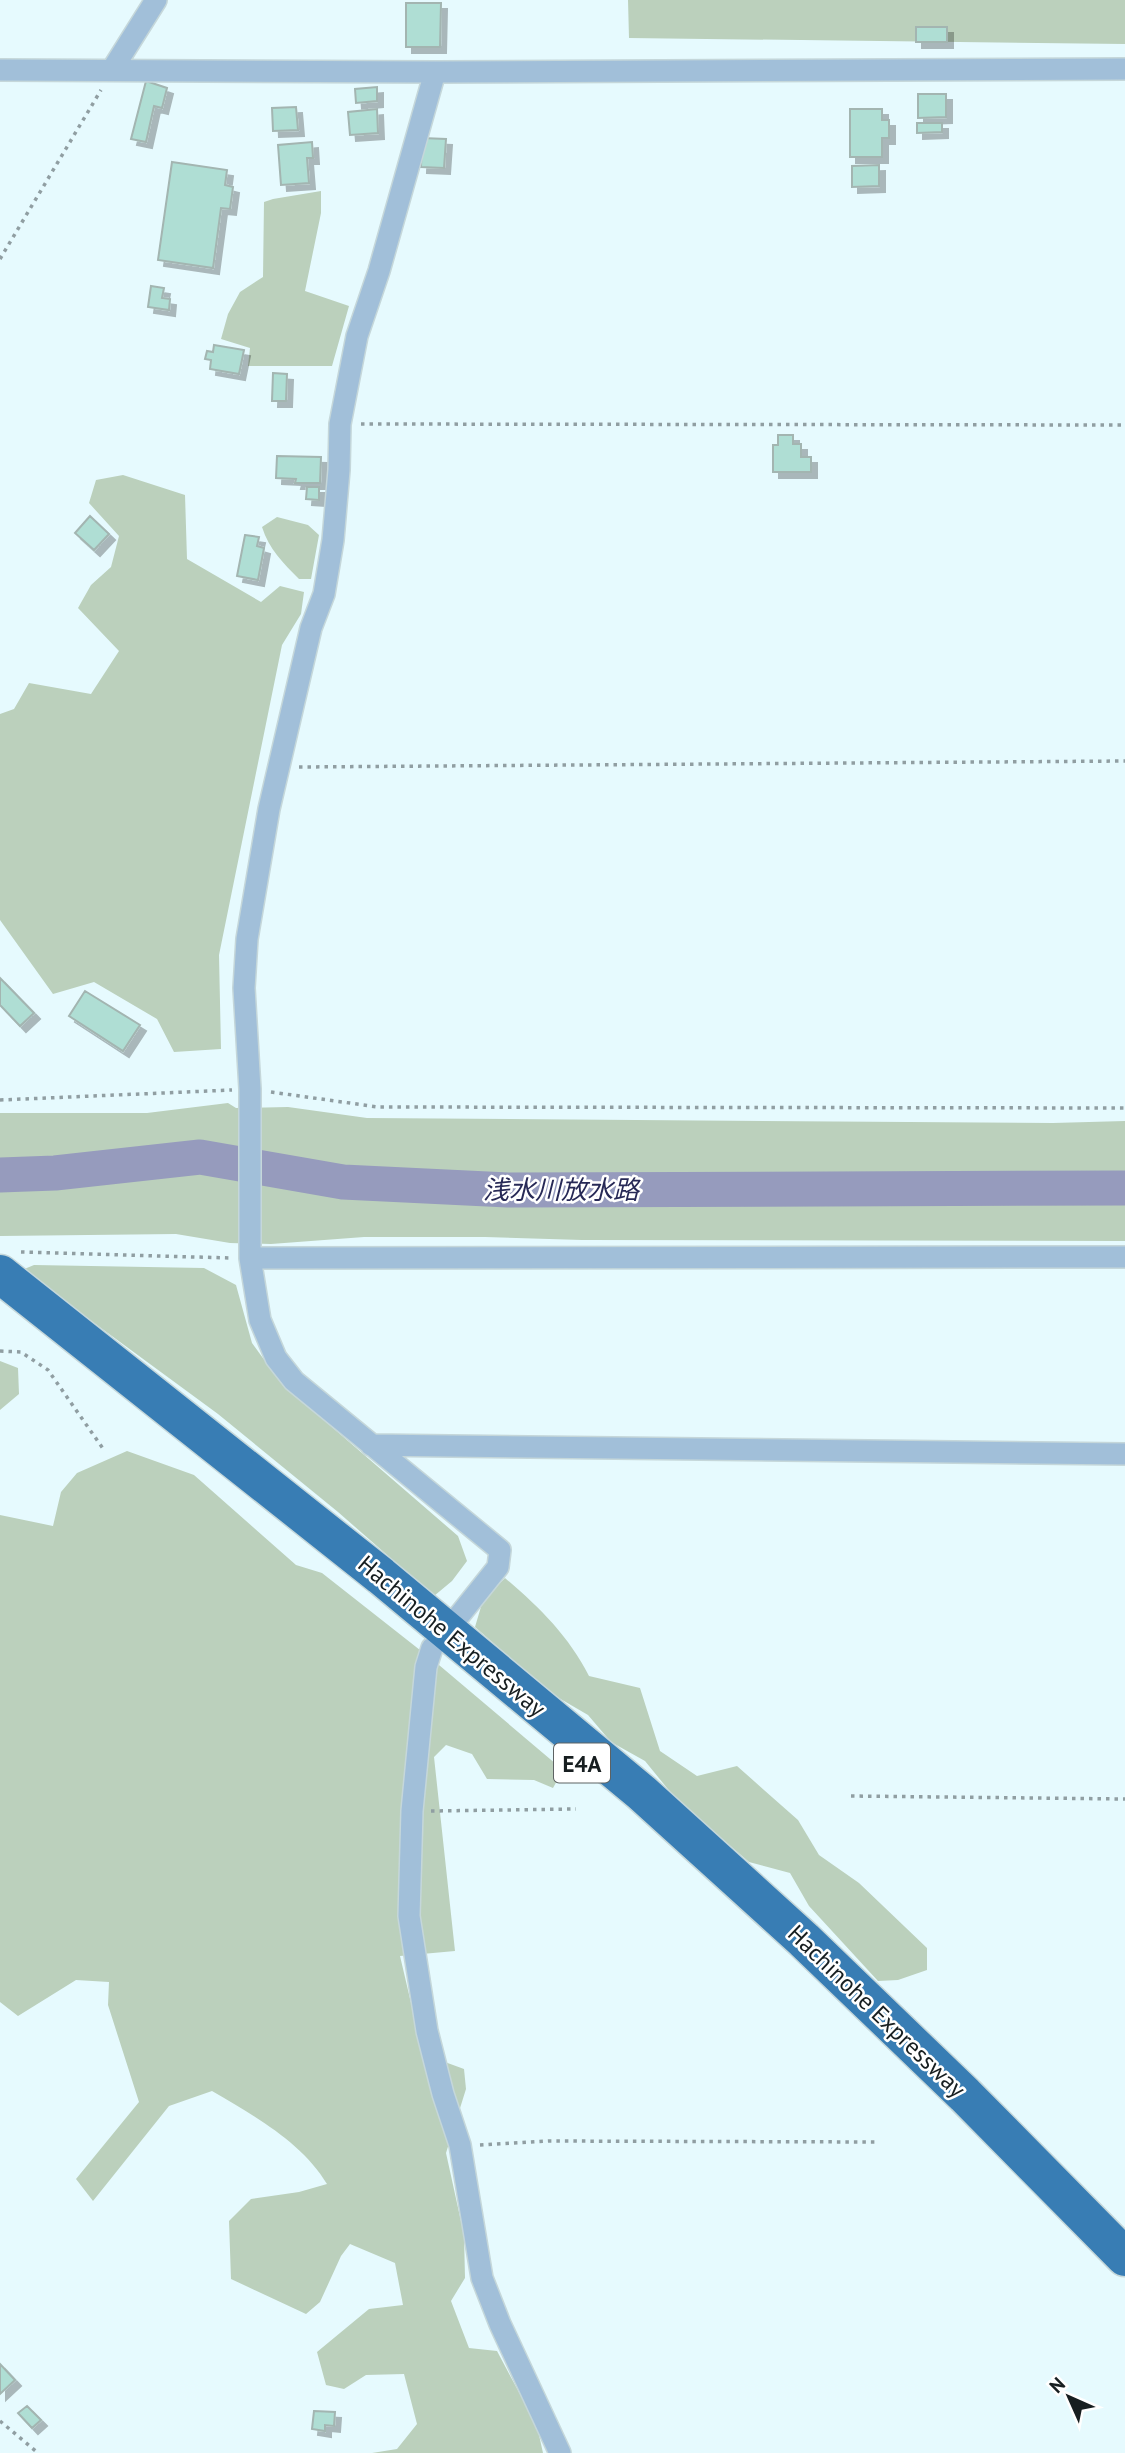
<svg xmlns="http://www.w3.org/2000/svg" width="1125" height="2453" font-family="'PT Sans','Noto Sans JP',sans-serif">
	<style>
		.green { fill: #bbd0bc }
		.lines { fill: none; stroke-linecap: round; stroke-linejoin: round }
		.river { stroke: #969bbd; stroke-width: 35 }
		.building { fill: #afded4; stroke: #a3b5b1; stroke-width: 2; filter: url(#shadow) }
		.minor-casing { stroke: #c5d7da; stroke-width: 24 }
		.motorway-casing { stroke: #c5d7da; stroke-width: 41 }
		.path { stroke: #909ea2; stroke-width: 3.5; stroke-dasharray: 3.5 5; stroke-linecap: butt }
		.minor { stroke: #a1bfd9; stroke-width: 21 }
		.motorway { stroke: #387db4; stroke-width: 38 }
		.labels { text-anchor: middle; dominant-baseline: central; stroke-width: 5; stroke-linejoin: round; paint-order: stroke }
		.shield { fill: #fff; stroke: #5d6263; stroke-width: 2 }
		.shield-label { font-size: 23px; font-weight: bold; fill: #171e20 }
		.street-label { font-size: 24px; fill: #171e20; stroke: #fff }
		.water-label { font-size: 26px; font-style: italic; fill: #272956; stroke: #fff }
	</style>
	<defs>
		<filter id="shadow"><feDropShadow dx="6" dy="6" stdDeviation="0" flood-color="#0004"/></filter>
	</defs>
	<rect width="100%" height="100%" fill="#e6fafe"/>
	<!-- green -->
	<path class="green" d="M 628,0 L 1125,0 L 1125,44 L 629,38 Z
		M 321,191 L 321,213 L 305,291 L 349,306 L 332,366 L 248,366 L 250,348 L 221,339 L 228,314 L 240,292 L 263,277 L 264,202 L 273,199 Z
		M 123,475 L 185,495 L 187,559 L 261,602 L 280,586 L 304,592 L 301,614 L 282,645 L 219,955 L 221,1049 L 174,1052 L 157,1019 L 94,982 L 53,994 L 0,920 L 0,714 L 14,709 L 29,683 L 91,694 L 119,651 L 78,608 L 91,585 L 111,567 L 119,536 L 89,503 L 96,480 Z
		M 277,517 L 308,525 L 319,535 L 311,579 L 299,579 C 283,563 269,549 262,527 Z
		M 228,1103 L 236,1108 L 288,1107 L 367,1118 L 1053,1123 L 1125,1121 L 1125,1241 L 582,1240 L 485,1237 L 364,1237 L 271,1244 L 230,1243 L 176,1234 L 0,1236 L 0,1113 L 147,1113 Z
		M 34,1265 L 204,1268 L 236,1285 L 252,1343 L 281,1383 L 458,1536 L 467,1561 L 452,1581 L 434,1596 L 338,1512 L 218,1414 L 22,1270 Z
		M 0,1361 L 18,1368 L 19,1394 L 0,1410 Z
		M 127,1451 L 194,1475 L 296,1565 L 322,1573 L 439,1665 L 563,1770 L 553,1788 L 534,1780 L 487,1779 L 472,1754 L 446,1745 L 434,1757 L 455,1951 L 400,1956 L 423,2054 L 464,2069 L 466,2089 L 446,2153 L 464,2235 L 465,2278 L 451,2301 L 469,2348 L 497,2351 L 537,2426 L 543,2453 L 372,2453 L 397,2449 L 417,2424 L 404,2374 L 366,2375 L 344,2389 L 326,2385 L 317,2352 L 369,2309 L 403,2305 L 395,2263 L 350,2244 L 341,2256 L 320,2302 L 306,2314 L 231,2279 L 229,2221 L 251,2199 L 299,2192 L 327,2184 C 302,2142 253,2115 212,2091 L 169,2106 L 93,2201 L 76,2179 L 139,2102 L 108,2005 L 109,1982 L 76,1980 L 18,2016 L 0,2002 L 0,1515 L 53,1526 L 61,1492 L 77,1473 Z
		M 505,1578 C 539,1607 568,1635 589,1676 L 640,1688 L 660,1751 L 697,1776 L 737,1766 L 798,1820 L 819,1855 L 859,1883 L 927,1948 L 927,1970 L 898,1980 L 878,1981 L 809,1906 L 790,1873 L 749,1862 L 676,1799 L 645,1761 L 611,1742 L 588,1715 L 552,1694 L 475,1627 L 483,1600 Z"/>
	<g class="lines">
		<!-- river -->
		<path class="river" d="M 0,1175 L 55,1173 L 200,1157 L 343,1182 L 508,1190 L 1125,1188"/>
	</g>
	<!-- building -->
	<path class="building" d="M 406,3 L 441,3 L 440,47 L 406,47 Z
		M 916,27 L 947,27 L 947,42 L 916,42 Z
		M 146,81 L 167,88 L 162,108 L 154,106 L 146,142 L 131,139 Z
		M 377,87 L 377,101 L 356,103 L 355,89 Z
		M 918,94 L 946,94 L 946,117 L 918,118 Z
		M 296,107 L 298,130 L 273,131 L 272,108 Z
		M 377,109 L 378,133 L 350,135 L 348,112 Z
		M 850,109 L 882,109 L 882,120 L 889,120 L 889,138 L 882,138 L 882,157 L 850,157 Z
		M 917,123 L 942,123 L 942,132 L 917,133 Z
		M 422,138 L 446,139 L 444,168 L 421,167 Z
		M 312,142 L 313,158 L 307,158 L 309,183 L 281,185 L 278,145 Z
		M 172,162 L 227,170 L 225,185 L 233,187 L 230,209 L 221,208 L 213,268 L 158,260 Z
		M 879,165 L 879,186 L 852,187 L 852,166 Z
		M 151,286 L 164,288 L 162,298 L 170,299 L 169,310 L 148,307 Z
		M 214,345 L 244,350 L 239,374 L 210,369 L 211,360 L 205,359 L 207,351 L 213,352 Z
		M 273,373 L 287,374 L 286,401 L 272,401 Z
		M 778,435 L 793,435 L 793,444 L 801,444 L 801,457 L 811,457 L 811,472 L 773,472 L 773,445 L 778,445 Z
		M 277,456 L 321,457 L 320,483 L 295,483 L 296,479 L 276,478 Z
		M 307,487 L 319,487 L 319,500 L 306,499 Z
		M 90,516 L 109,534 L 94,550 L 75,533 Z
		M 245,535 L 259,537 L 257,546 L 264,548 L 258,580 L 237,576 Z
		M 0,978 L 34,1013 L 20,1026 L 0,1005 Z
		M 85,991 L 140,1025 L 123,1051 L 69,1016 Z
		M 0,2364 L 15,2380 L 0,2394 Z
		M 27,2406 L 41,2420 L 32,2428 L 18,2413 Z
		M 314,2411 L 335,2412 L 334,2426 L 325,2425 L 325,2431 L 312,2429 Z"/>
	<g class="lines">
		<!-- minor casing -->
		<g class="minor-casing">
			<path id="minor" d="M 0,70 L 435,72 L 1125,69
				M 112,70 L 156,0
				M 435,72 L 379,271 L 357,336 L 340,424 L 339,470 L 333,540 L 324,594 L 311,628 L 269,809 L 247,939 L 244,988 L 250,1089 L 250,1258 L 260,1320 L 276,1358 L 294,1381 L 500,1550 L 498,1567 L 458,1617
				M 250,1258 L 1125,1257
				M 371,1445 L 1125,1454
				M 432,1648 L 426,1667 L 412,1811 L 409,1916 L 427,2031 L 443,2094 L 460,2145 L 482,2278 L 500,2324 L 560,2453"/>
		</g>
		<!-- motorway casing -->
		<g class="motorway-casing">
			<path id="motorway" d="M 0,1274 L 381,1576 L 642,1793 L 804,1940 L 965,2095 L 1125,2257"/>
		</g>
		<!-- path -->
		<path class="path" d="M 0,259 L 101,90
			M 361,424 L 1125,425
			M 299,767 L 1125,761
			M 271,1092 L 378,1107 L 1125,1108
			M 0,1100 L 232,1090
			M 21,1252 L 230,1258
			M 0,1351 L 21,1352 L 48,1370 L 104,1450
			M 851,1796 L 1125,1799
			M 431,1811 L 576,1809
			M 480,2145 L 549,2141 L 877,2142
			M 0,2421 L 38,2453"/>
		<!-- minor -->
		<use href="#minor" class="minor"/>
		<!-- motorway -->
		<use href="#motorway" class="motorway"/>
	</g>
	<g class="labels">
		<!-- shield labels -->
		<rect class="shield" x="554" y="1743.5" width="56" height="39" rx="5"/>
		<g class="shield-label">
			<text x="582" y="1763">E4A</text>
		</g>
		<!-- street labels -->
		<g class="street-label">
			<text transform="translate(452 1636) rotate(40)">Hachinohe Expressway</text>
			<text transform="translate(877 2011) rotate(44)">Hachinohe Expressway</text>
		</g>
		<!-- water labels -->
		<g class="water-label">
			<text x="561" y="1189">浅水川放水路</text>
		</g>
	</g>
	<!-- north arrow -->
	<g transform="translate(1069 2397) rotate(315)" stroke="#ffffff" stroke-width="5" paint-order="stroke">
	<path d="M0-5L12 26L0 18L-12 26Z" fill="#171e20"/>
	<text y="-10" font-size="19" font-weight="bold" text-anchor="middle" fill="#171e20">N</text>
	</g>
</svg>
